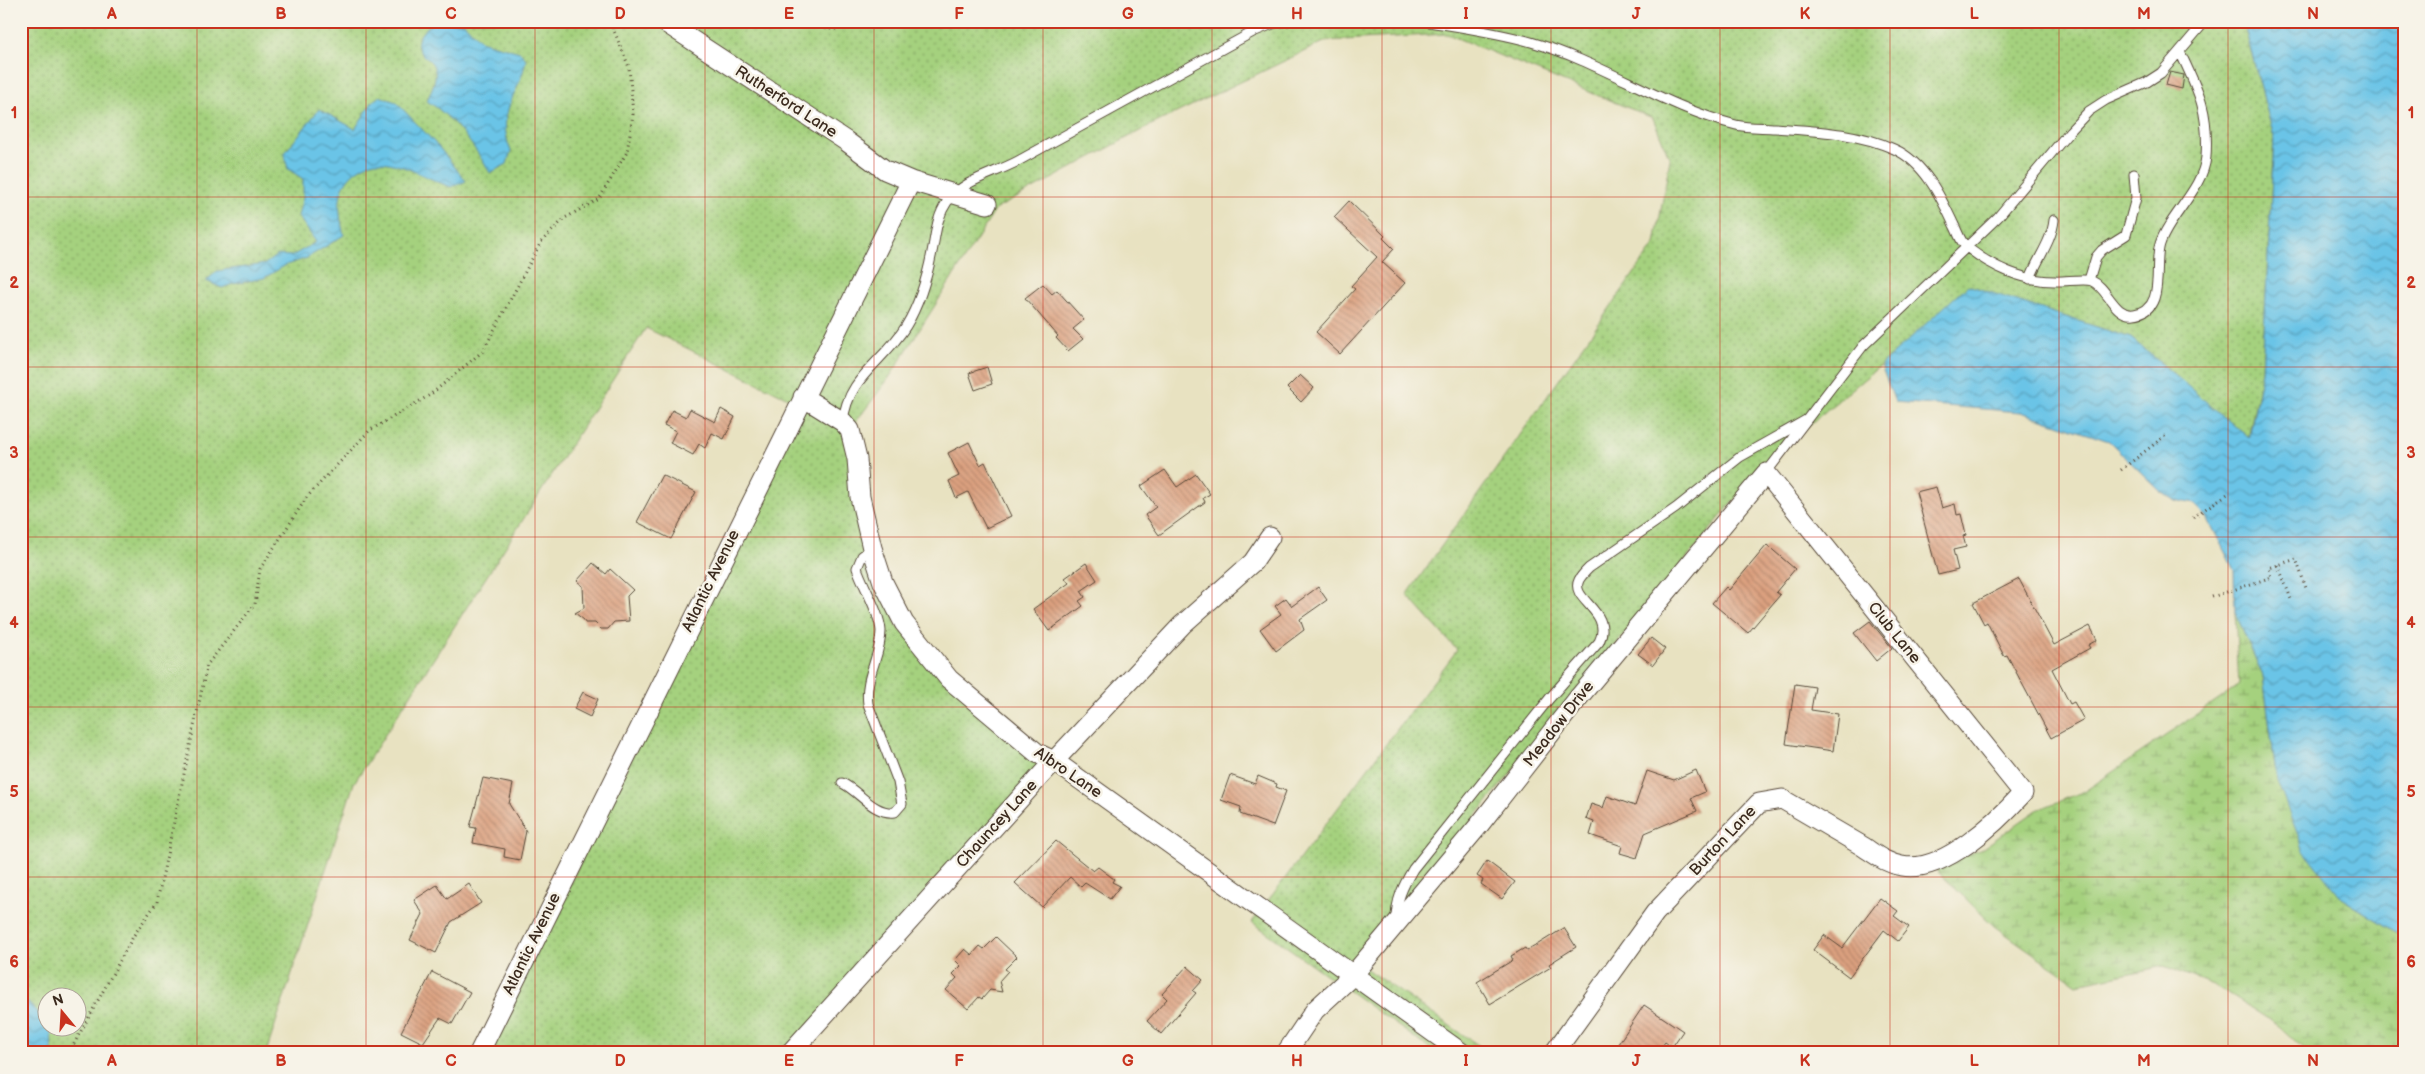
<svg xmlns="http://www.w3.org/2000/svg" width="2425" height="1074" font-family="'Balsamiq Sans',sans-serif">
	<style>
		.green { fill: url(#green-dots); stroke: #707e4e; fill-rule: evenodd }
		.wetland { fill: url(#wetland-marsh); stroke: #707e4e }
		.water { fill: url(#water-waves); stroke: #527782 }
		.building { fill: url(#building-back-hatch) }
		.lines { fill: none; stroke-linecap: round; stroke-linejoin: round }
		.service-casing { stroke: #554636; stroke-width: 11 }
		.minor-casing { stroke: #554636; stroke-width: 21 }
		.path { stroke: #554636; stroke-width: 3; stroke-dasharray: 1 4; stroke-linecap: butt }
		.service { stroke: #fff; stroke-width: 9 }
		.minor { stroke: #fff; stroke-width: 19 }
		.grid { fill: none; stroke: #c8321e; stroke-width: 1; stroke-opacity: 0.55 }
		.labels { text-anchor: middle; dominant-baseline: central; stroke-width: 5; stroke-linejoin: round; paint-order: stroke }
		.street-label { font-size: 16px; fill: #3b2a1e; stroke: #f7f3e8 }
		.neatline { fill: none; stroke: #c8321e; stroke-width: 2 }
		.grid-label { font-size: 16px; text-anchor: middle; font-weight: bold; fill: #c8321e }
	</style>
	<defs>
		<pattern id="green-dots" width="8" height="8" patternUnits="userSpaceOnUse" patternTransform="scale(1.25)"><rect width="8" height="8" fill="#a5d17e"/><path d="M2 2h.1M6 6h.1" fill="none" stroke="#88aa67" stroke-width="1.8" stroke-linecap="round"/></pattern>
		<pattern id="wetland-marsh" width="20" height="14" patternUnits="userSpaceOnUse" patternTransform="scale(1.25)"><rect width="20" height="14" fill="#a5d17e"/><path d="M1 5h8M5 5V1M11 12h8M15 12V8" fill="none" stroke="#88aa67"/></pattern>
		<pattern id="water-waves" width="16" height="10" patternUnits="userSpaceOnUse" patternTransform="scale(1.25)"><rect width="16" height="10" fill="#6ac4e7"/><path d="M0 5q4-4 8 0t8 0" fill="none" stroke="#589fbb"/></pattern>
		<pattern id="building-back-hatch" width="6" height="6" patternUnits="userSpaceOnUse" patternTransform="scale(1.25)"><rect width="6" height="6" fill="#dba07f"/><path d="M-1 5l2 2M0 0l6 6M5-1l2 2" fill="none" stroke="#b38367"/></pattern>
	</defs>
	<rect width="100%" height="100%" fill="#f7f3e8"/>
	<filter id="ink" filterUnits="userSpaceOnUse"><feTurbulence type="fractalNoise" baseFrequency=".02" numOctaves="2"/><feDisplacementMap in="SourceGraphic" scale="10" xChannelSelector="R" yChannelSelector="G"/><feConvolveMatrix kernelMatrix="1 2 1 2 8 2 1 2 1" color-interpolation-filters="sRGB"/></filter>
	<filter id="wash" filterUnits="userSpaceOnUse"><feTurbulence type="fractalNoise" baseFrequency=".0096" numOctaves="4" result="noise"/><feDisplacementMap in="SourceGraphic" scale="20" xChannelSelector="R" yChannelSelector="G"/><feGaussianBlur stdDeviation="1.12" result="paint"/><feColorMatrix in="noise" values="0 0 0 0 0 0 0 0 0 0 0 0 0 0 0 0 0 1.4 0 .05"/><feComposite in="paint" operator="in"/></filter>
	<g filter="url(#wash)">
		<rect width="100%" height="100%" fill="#e8e2c1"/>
		<!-- green -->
		<path class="green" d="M 21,21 L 2243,21 L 2274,137 L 2262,371 L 2248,439 L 2131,338 L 1968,286 L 1881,365 L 1768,459 L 1356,962 L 1490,1053 L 1436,1053 L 1252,922 L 1457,650 L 1407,595 L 1655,244 L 1670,159 L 1653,118 L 1447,34 L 1326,41 L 1149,126 L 996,209 L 889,378 L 855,423 L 853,466 L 896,625 L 1047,763 L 786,1053 L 487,1053 L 804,406 L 646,328 L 354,783 L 266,1053 L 21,1053 ZM 48,996 L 78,996 L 78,1026 L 48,1026 Z"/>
		<!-- wetland -->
		<path class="wetland" d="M 2235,612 L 2263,676 L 2277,781 L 2341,898 L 2404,937 L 2404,1053 L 2308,1053 L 2279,1026 L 2218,987 L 2164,966 L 2077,984 L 1994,926 L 1932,866 L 1980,850 L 2037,810 L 2085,791 L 2239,685 Z"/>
		<!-- water -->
		<path class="water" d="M 2243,21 L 2404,21 L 2404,937 L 2341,898 L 2304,851 L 2277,781 L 2263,676 L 2235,612 L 2234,570 L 2208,519 L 2195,504 L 2175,500 L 2160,491 L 2109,441 L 2021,412 L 1895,402 L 1881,365 L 1968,285 L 2131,338 L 2249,438 L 2262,371 L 2274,137 Z
			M 435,22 L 464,23 L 481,41 L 520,52 L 526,59 C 521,93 494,112 511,151 L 507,164 L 490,173 C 474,145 454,118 427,101 C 430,93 437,79 435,71 C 433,60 427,60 421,53 C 411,40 425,28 435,22 Z
			M 380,96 L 396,102 L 438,146 L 466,181 L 451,187 C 430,180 399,161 377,162 C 370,162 362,167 356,171 C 335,188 338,211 344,235 L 307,258 L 286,265 L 264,278 L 233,284 L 222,288 L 206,281 L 217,271 L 265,264 L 277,255 L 292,256 L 316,242 L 298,216 L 303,197 L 303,179 L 288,169 L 284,154 L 319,109 L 355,129 L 373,101 Z
			M 21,994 L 36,1011 L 47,1019 L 48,1026 L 51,1027 L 52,1053 L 21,1053 Z"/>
		<g id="blocks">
			<!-- building -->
			<path class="building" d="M 2170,72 L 2184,75 L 2182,89 L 2166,85 Z
				M 1349,201 L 1385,236 L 1383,238 L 1394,249 L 1382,262 L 1405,283 L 1340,354 L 1316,332 L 1355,289 L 1351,286 L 1377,257 L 1334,217 Z
				M 1043,284 L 1052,294 L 1057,290 L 1084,320 L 1073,329 L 1083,339 L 1068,351 L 1056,338 L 1058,336 L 1025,298 Z
				M 987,367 L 992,384 L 975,390 L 969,373 Z
				M 1300,375 L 1314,388 L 1301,402 L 1287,388 Z
				M 690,409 L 715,422 L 721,409 L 735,417 L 724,439 L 712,433 L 705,448 L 699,444 L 693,455 L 670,443 L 676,431 L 664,425 L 672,410 L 686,417 Z
				M 969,442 L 980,465 L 985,462 L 1011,516 L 986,528 L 968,492 L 956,498 L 949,481 L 959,476 L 948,453 Z
				M 1165,470 L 1177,487 L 1196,474 L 1210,494 L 1203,498 L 1205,502 L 1159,535 L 1145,515 L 1156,507 L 1141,486 Z
				M 662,475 L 696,492 L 671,539 L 637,522 Z
				M 1936,487 L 1942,508 L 1955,504 L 1957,515 L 1961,514 L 1966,535 L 1963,536 L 1966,547 L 1953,550 L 1958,570 L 1938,575 L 1916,492 Z
				M 1767,545 L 1795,569 L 1776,592 L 1780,595 L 1748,633 L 1712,603 L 1726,587 L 1729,590 Z
				M 593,563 L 606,574 L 610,569 L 633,590 L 627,596 L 629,621 L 614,622 L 608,629 L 601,629 L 595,623 L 585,623 L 584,620 L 575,613 L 584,608 L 583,586 L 577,581 Z
				M 1086,563 L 1097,580 L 1081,591 L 1085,597 L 1079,601 L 1083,606 L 1049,631 L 1033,609 L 1069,583 L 1065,578 Z
				M 2019,579 L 2054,645 L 2090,626 L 2097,640 L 2088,645 L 2090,648 L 2052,669 L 2070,704 L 2074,702 L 2084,720 L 2051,738 L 2007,655 L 2004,656 L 1987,622 L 1984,624 L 1973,603 Z
				M 1318,587 L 1327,600 L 1300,619 L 1304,630 L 1276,651 L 1260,629 L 1281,614 L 1275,606 L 1286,598 L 1292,606 Z
				M 1870,621 L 1892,648 L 1876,661 L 1854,633 Z
				M 1651,638 L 1665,649 L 1653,665 L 1638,654 Z
				M 1795,684 L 1815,687 L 1811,710 L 1838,714 L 1833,751 L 1786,744 Z
				M 583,692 L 598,699 L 590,717 L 574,709 Z
				M 1696,770 L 1705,792 L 1691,798 L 1697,811 L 1645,833 L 1637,858 L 1620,853 L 1622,846 L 1590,835 L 1594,822 L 1586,819 L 1591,804 L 1603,808 L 1607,796 L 1635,806 L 1647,771 L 1674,780 Z
				M 1230,775 L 1255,784 L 1258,776 L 1277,784 L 1276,787 L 1286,791 L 1273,826 L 1240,814 L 1241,807 L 1221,800 Z
				M 483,778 L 513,784 L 509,804 L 526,831 L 520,860 L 504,857 L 505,849 L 473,843 L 476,828 L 470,827 Z
				M 1056,841 L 1093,871 L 1098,867 L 1114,879 L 1112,882 L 1120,886 L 1110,899 L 1085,883 L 1081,887 L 1070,877 L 1042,907 L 1015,883 Z
				M 1487,861 L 1515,882 L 1502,899 L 1481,884 L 1483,880 L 1477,876 Z
				M 469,884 L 481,903 L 451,922 L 436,953 L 410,940 L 423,914 L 414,900 L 437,885 L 447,899 Z
				M 1880,898 L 1898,911 L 1894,916 L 1909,927 L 1898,941 L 1884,930 L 1849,977 L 1813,950 L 1824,935 L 1842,948 Z
				M 1564,928 L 1576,947 L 1549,964 L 1551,967 L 1490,1004 L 1477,982 L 1513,960 L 1511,956 L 1525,948 L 1527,951 Z
				M 996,937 L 1017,957 L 1005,969 L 1008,971 L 999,981 L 1002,992 L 990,990 L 982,999 L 979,997 L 968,1009 L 946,990 L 957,978 L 953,974 L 961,966 L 955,960 L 965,949 L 972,955 L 980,946 L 984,949 Z
				M 1187,966 L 1203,980 L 1193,991 L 1196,993 L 1161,1034 L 1147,1021 L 1167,999 L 1162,994 Z
				M 432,972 L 470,992 L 452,1024 L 440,1018 L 423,1043 L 401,1032 Z
				M 1644,1005 L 1683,1031 L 1672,1047 L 1665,1042 L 1657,1053 L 1612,1053 Z"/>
		</g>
	</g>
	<g filter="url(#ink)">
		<use href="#blocks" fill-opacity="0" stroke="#554636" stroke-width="1"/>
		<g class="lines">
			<!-- service casing -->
			<g class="service-casing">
				<path id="service" d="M 1423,21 C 1459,27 1496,32 1531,42 C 1602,62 1664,107 1736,125 C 1748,128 1762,127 1775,128 C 1815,131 1856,132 1894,149 C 1924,162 1941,197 1954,225 C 1958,232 1961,244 1968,248 C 1992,267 2023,281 2054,281 C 2063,282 2085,278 2092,281 C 2108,288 2114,317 2134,314 C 2167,311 2153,264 2160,244 C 2169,216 2203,189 2206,157 C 2209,111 2199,92 2180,52
					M 2030,279 C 2037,259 2052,241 2054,220
					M 2089,280 L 2096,257 L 2102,250 L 2126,235 L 2136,198 L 2134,174
					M 843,422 C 847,377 884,362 906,326 C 920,303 927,278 932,252 C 936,234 936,218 947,202 C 964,179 994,174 1018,161 C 1096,118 1174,75 1253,32 L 1275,23 L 1287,21
					M 1766,473 L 1863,346 L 1998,217 L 2070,131 L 2089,111 L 2106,100 L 2147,82 L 2161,73 L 2202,25 L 2209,21
					M 842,783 C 859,791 874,815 895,812 L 902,804 L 898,782 L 868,704 C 864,677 881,656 881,631 C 880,613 863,586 857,568 L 862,556 L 872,548
					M 1396,920 C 1396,900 1403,886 1413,869 L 1549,699 L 1599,642 C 1614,611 1569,600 1579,580 C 1581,576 1586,571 1589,568 L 1676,508 L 1740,457 L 1806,420"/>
			</g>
			<!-- minor casing -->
			<g class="minor-casing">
				<path id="minor" d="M 663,21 L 846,141 L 885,170 L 911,181
					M 803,397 L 843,422 L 850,430 L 857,459 L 860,497 L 872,548 L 883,582 L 904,623 L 949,679 L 1037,753 L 1054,761 L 1462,1053
					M 479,1053 L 911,181 L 987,204
					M 790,1053 L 1054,761 L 1182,625 L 1253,562 L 1270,537
					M 1286,1053 L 1315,1010 L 1353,975 L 1480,824 L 1579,697 L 1766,473 L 2023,793 C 1998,821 1943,874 1902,866 C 1884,863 1874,853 1859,844 C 1833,829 1808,814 1782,799 L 1759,803 L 1655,913 L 1554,1053"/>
			</g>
			<!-- path -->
			<path class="path" d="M 812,21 C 827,36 851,26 869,21
				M 2121,470 L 2166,435
				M 2193,517 L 2229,493
				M 2278,565 L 2291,599
				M 2212,597 L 2272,577 L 2269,568 L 2296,559 L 2306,588
				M 69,1053 L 134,935 L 157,902 L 207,665 L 255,604 L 260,569 L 307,497 L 369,431 L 430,395 L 483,351 L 541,242 L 565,218 L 599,199 L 627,152 L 633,114 L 629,67 L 610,21"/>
			<!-- service -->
			<use href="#service" class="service"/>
			<!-- minor -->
			<use href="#minor" class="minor"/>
		</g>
	</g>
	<!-- grid -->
	<path class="grid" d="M 197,21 L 197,1053M 366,21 L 366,1053M 535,21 L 535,1053M 705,21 L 705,1053M 874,21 L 874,1053M 1043,21 L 1043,1053M 1212,21 L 1212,1053M 1382,21 L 1382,1053M 1551,21 L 1551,1053M 1720,21 L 1720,1053M 1890,21 L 1890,1053M 2059,21 L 2059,1053M 2228,21 L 2228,1053M 21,197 L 2404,197M 21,367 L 2404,367M 21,537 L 2404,537M 21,707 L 2404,707M 21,877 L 2404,877"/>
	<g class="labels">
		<!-- street labels -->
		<g class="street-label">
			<text transform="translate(786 102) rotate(33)">Rutherford Lane</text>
			<text transform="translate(711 581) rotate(-64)">Atlantic Avenue</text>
			<text transform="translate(1894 633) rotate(51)">Club Lane</text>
			<text transform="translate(1559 724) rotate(-52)">Meadow Drive</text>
			<text transform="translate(1068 773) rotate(34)">Albro Lane</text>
			<text transform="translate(997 824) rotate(-48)">Chauncey Lane</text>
			<text transform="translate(1723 841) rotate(-47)">Burton Lane</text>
			<text transform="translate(532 944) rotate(-64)">Atlantic Avenue</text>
		</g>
	</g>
	<!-- margin -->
	<rect width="2425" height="1074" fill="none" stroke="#f7f3e8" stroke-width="55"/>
	<!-- north arrow -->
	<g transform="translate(62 1012) rotate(342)"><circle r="24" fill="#f7f3e8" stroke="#aca397"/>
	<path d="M0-4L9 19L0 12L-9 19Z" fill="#c8321e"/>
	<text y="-8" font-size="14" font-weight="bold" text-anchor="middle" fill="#3b2a1e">N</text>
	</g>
	<rect x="28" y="28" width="2370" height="1018" class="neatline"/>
	<g class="grid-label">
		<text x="112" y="19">A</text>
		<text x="281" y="19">B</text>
		<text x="451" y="19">C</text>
		<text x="620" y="19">D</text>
		<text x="789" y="19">E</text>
		<text x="959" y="19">F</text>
		<text x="1128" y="19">G</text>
		<text x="1297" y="19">H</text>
		<text x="1466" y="19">I</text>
		<text x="1636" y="19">J</text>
		<text x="1805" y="19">K</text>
		<text x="1974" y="19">L</text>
		<text x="2144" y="19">M</text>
		<text x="2313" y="19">N</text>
		<text x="14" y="118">1</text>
		<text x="2411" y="118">1</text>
		<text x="14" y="288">2</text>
		<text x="2411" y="288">2</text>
		<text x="14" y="458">3</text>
		<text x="2411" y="458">3</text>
		<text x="14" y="628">4</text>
		<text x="2411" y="628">4</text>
		<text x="14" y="797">5</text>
		<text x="2411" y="797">5</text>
		<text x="14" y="967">6</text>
		<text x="2411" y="967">6</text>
		<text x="112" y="1066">A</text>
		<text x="281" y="1066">B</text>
		<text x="451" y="1066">C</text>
		<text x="620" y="1066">D</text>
		<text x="789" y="1066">E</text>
		<text x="959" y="1066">F</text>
		<text x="1128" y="1066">G</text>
		<text x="1297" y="1066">H</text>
		<text x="1466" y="1066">I</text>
		<text x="1636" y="1066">J</text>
		<text x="1805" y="1066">K</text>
		<text x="1974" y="1066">L</text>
		<text x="2144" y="1066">M</text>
		<text x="2313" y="1066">N</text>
	</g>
</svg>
